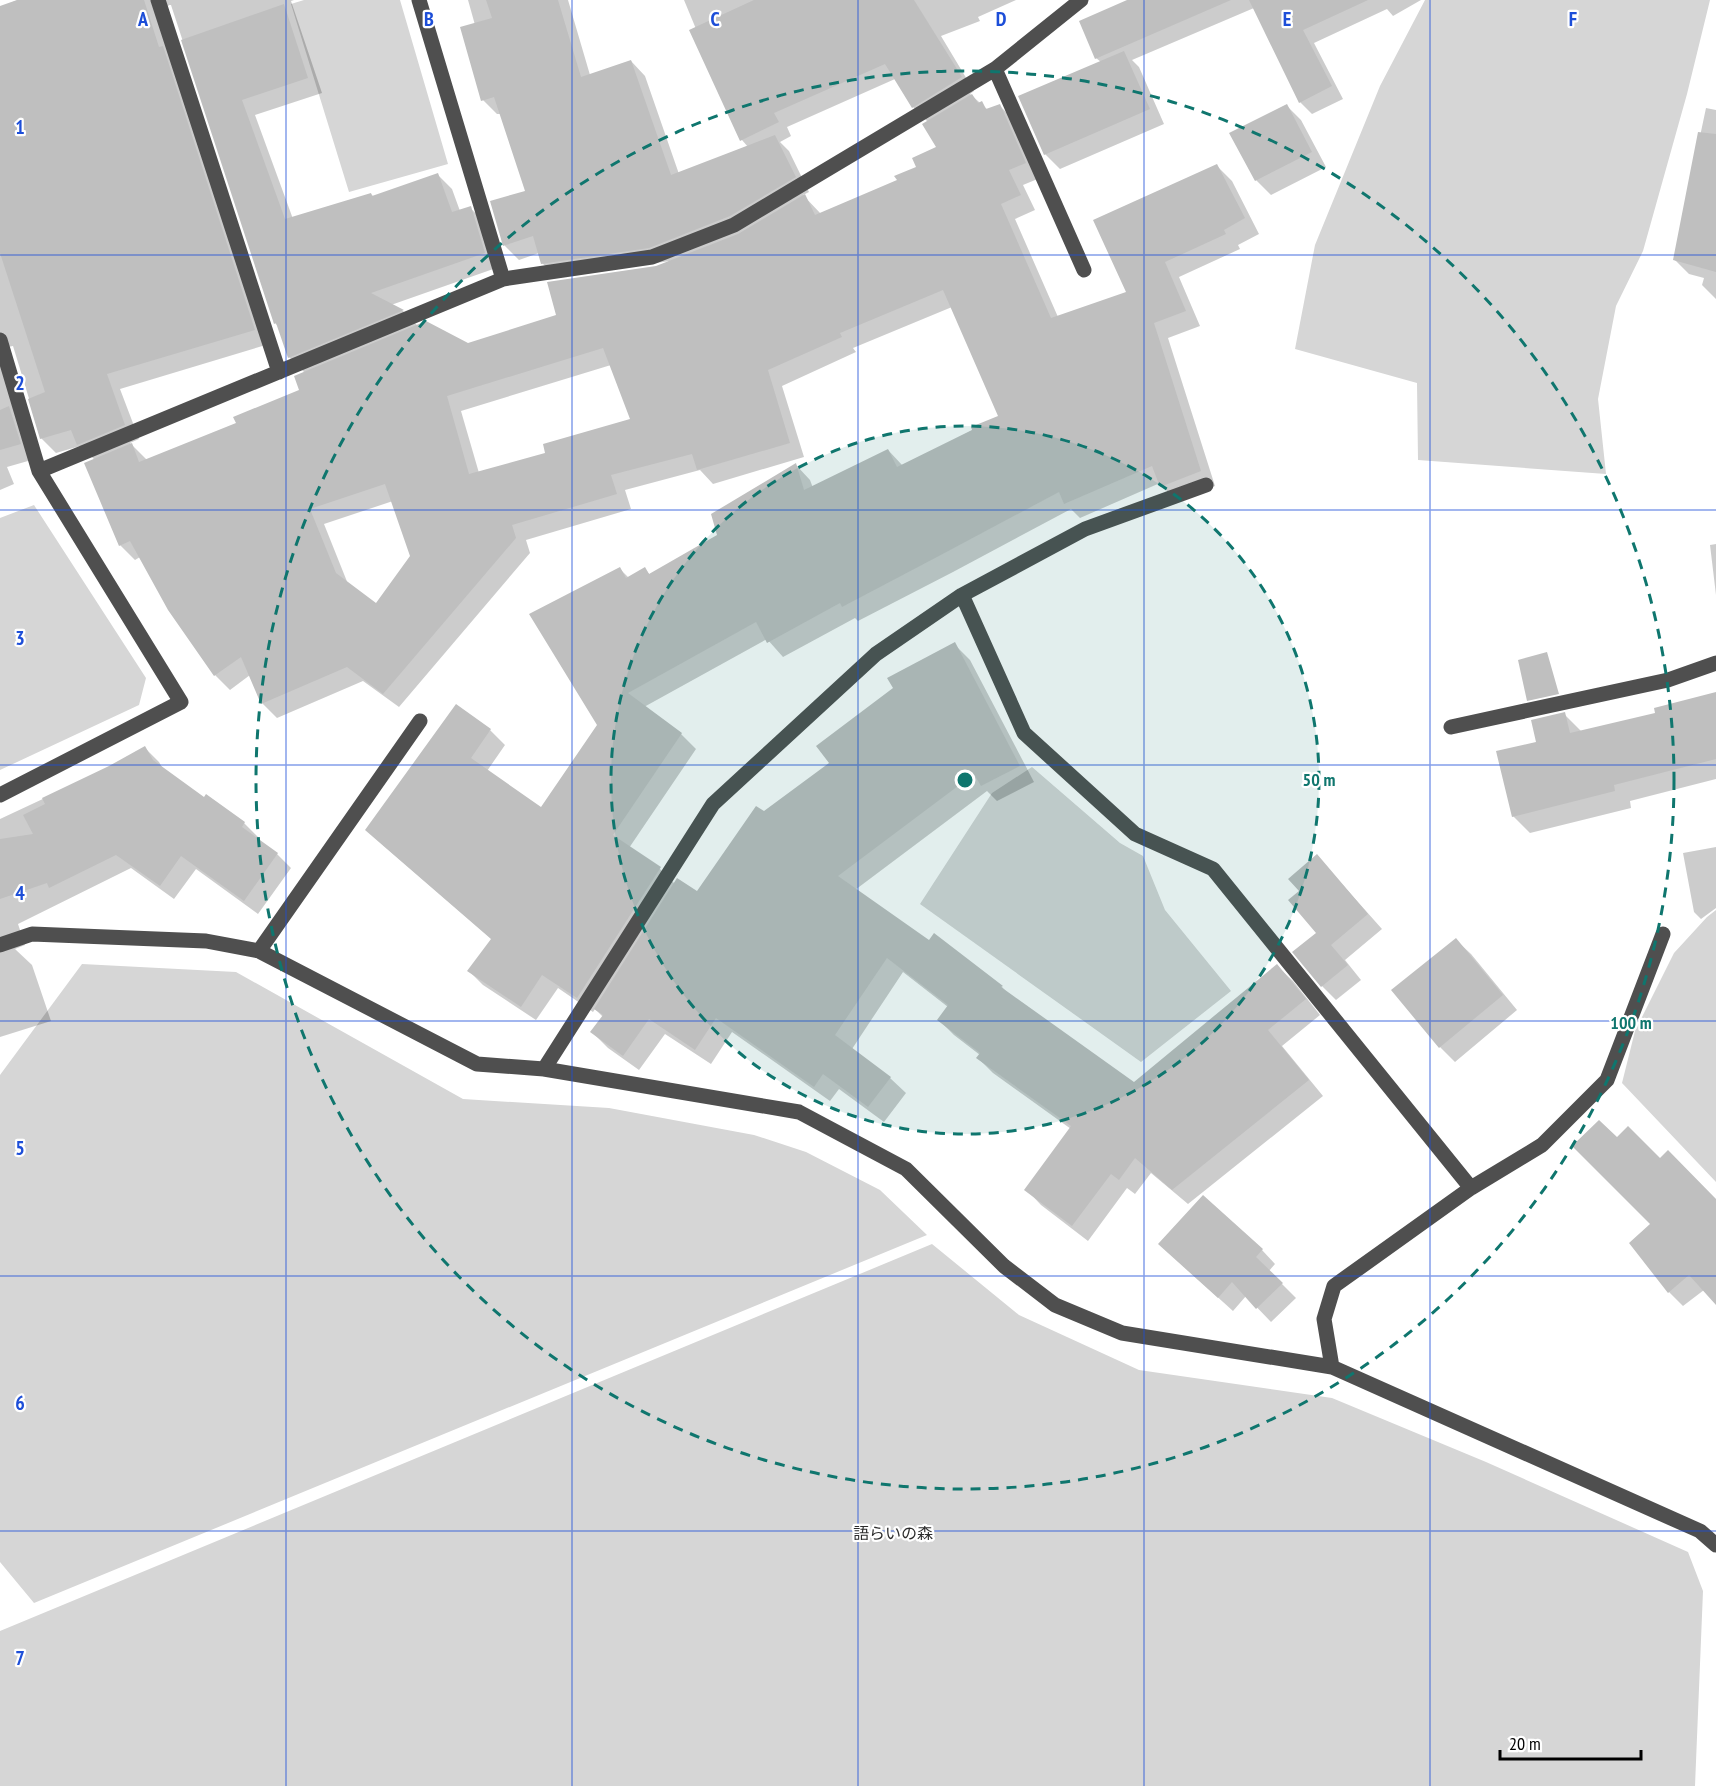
<svg xmlns="http://www.w3.org/2000/svg" width="1716" height="1786" font-family="'PT Sans Narrow','Noto Sans JP',sans-serif">
	<style>
		.green { fill: #d6d6d6 }
		.shadow { fill: #0003; fill-rule: evenodd }
		.building { fill: #bfbfbf; fill-rule: evenodd }
		.lines { fill: none; stroke-linecap: round; stroke-linejoin: round }
		.minor { stroke: #4f4f4f; stroke-width: 15 }
		.grid { fill: none; stroke: #1d4ed8; stroke-width: 1.5; stroke-opacity: 0.55 }
		.ring { fill: none; stroke: #0f766e; stroke-width: 3; stroke-dasharray: 10 8 }
		.labels { text-anchor: middle; dominant-baseline: central; stroke-width: 4.5; stroke-linejoin: round; paint-order: stroke }
		.park-label { font-size: 16px; fill: #2d2d2d; stroke: #fff }
		.grid-label { font-size: 20px; text-anchor: middle; font-weight: bold; fill: #1d4ed8; stroke: #fff; stroke-width: 4.5; stroke-linejoin: round; paint-order: stroke }
		.centre { fill: #0f766e; stroke: #fff; stroke-width: 3 }
		.ring-label { font-size: 18px; text-anchor: middle; font-weight: bold; fill: #0f766e; stroke: #fff; stroke-width: 4.5; stroke-linejoin: round; paint-order: stroke }
	</style>
	<rect width="100%" height="100%" fill="#fff"/>
	<!-- green -->
	<path class="green" d="M 304,0 L 400,0 L 448,164 L 349,192 L 291,4 Z
		M 1425,0 L 1710,0 L 1687,94 L 1643,251 L 1616,306 L 1598,399 L 1606,474 L 1418,460 L 1417,383 L 1295,349 L 1315,245 L 1380,86 Z
		M 34,505 L 146,678 L 139,705 L 0,770 L 0,518 Z
		M 1032,767 L 1120,843 L 1143,856 L 1165,910 L 1231,991 L 1141,1062 L 920,904 L 992,793 Z
		M 1716,910 L 1716,1182 L 1622,1083 L 1635,1031 L 1674,953 L 1707,917 Z
		M 82,964 L 236,972 L 463,1099 L 609,1108 L 754,1135 L 806,1152 L 880,1190 L 927,1235 L 34,1603 L 0,1562 L 0,1075 Z
		M 932,1244 L 1019,1315 L 1139,1370 L 1332,1398 L 1486,1462 L 1688,1552 L 1703,1591 L 1695,1786 L 0,1786 L 0,1631 Z"/>
	<!-- shadow -->
	<path class="shadow" d="M 18,0 L 294,0 L 291,1 L 322,93 L 255,115 L 293,219 L 371,194 L 374,197 L 438,175 L 452,189 L 460,211 L 470,208 L 485,222 L 499,267 L 391,305 L 403,311 L 418,326 L 468,344 L 558,316 L 670,261 L 557,277 L 542,263 L 539,253 L 519,260 L 505,246 L 492,202 L 527,192 L 501,114 L 497,114 L 483,100 L 475,25 L 468,0 L 568,0 L 590,75 L 631,61 L 645,76 L 679,174 L 748,147 L 742,140 L 684,0 L 1016,0 L 978,17 L 980,21 L 941,36 L 974,91 L 970,94 L 988,110 L 999,105 L 1014,120 L 1040,178 L 1023,185 L 1035,210 L 1015,219 L 1058,317 L 1128,293 L 1217,166 L 1232,181 L 1259,234 L 1238,245 L 1240,249 L 1179,277 L 1200,326 L 1168,338 L 1215,486 L 1176,501 L 1160,483 L 1080,518 L 1071,509 L 953,572 L 858,621 L 855,618 L 783,657 L 767,639 L 644,707 L 681,734 L 696,749 L 629,848 L 660,869 L 675,884 L 697,893 L 764,813 L 831,763 L 954,644 L 970,660 L 1034,782 L 997,801 L 987,791 L 855,890 L 929,942 L 934,935 L 1002,987 L 1011,997 L 1134,1084 L 1277,966 L 1293,981 L 1320,1015 L 1282,1046 L 1323,1096 L 1188,1204 L 1151,1173 L 1135,1194 L 1127,1188 L 1088,1241 L 1041,1205 L 1026,1189 L 1071,1129 L 993,1073 L 978,1058 L 980,1055 L 954,1035 L 939,1020 L 948,1007 L 903,972 L 852,1049 L 890,1078 L 906,1093 L 884,1122 L 839,1089 L 830,1101 L 732,1032 L 711,1064 L 665,1034 L 639,1070 L 608,1048 L 592,1032 L 603,1017 L 595,1009 L 593,1012 L 558,988 L 536,1020 L 483,985 L 469,971 L 493,940 L 383,845 L 490,730 L 505,745 L 487,771 L 542,809 L 598,725 L 620,569 L 629,578 L 645,569 L 650,575 L 719,536 L 796,465 L 810,480 L 813,488 L 888,450 L 903,466 L 1000,416 L 952,307 L 853,348 L 856,352 L 782,386 L 804,457 L 713,484 L 700,470 L 625,490 L 631,509 L 526,540 L 530,553 L 399,707 L 363,681 L 277,718 L 262,703 L 250,675 L 230,690 L 215,675 L 140,557 L 135,560 L 120,545 L 95,460 L 80,446 L 56,453 L 41,438 L 13,346 L 8,347 L 35,459 L 7,467 L 14,484 L 0,490 L 0,7 ZM 169,5 L 171,5 L 275,323 L 280,328 L 289,357 L 305,373 L 300,391 L 238,423 L 148,461 L 130,443 L 139,439 L 120,389 L 269,344 L 163,12 ZM 895,79 L 913,107 L 928,122 L 938,148 L 918,167 L 899,181 L 821,214 L 803,195 L 809,192 L 789,151 L 780,142 L 791,136 L 787,127 ZM 611,365 L 632,420 L 547,454 L 479,473 L 461,411 ZM 393,501 L 411,556 L 377,605 L 348,584 L 324,524 Z
		M 1140,0 L 1421,0 L 1393,16 L 1387,9 L 1314,43 L 1343,99 L 1312,114 L 1300,102 L 1254,8 L 1132,60 L 1139,67 L 1164,124 L 1060,169 L 1045,154 L 1101,62 L 1096,58 Z
		M 1286,105 L 1301,120 L 1326,167 L 1271,195 L 1256,180 L 1231,134 Z
		M 1706,108 L 1716,110 L 1716,299 L 1702,285 L 1704,278 L 1689,274 L 1674,259 Z
		M 1716,544 L 1716,595 L 1710,545 Z
		M 1716,694 L 1716,779 L 1630,801 L 1631,808 L 1530,833 L 1513,816 L 1538,743 L 1564,714 L 1582,732 L 1657,714 Z
		M 145,748 L 159,762 L 163,769 L 204,799 L 244,823 L 258,837 L 257,839 L 277,854 L 291,868 L 258,914 L 196,869 L 174,899 L 131,868 L 18,924 L 25,945 L 15,949 L 32,965 L 51,1021 L 0,1037 L 0,819 L 109,768 Z
		M 1716,847 L 1716,908 L 1701,919 L 1694,912 L 1683,853 Z
		M 1317,856 L 1382,929 L 1345,960 L 1361,980 L 1336,1000 L 1322,986 L 1318,933 L 1301,892 Z
		M 1456,940 L 1471,954 L 1517,1010 L 1455,1062 L 1440,1047 Z
		M 1617,1139 L 1660,1160 L 1716,1201 L 1716,1303 L 1704,1290 L 1683,1306 L 1669,1292 L 1652,1224 Z
		M 1262,1250 L 1275,1264 L 1269,1271 L 1296,1298 L 1271,1322 L 1246,1296 L 1233,1311 L 1182,1265 Z"/>
	<!-- building -->
	<path class="building" d="M 17,0 L 144,0 L 159,47 L 163,46 L 255,330 L 107,374 L 125,425 L 77,445 L 71,430 L 40,439 L 28,399 L 45,392 L 0,253 L 0,6 Z
		M 486,0 L 558,0 L 581,77 L 631,60 L 671,175 L 775,135 L 796,177 L 730,216 L 649,248 L 541,264 L 533,236 L 503,246 L 490,201 L 525,191 L 494,97 L 481,101 L 460,27 L 492,18 Z
		M 754,0 L 914,0 L 962,77 L 912,108 L 885,64 L 774,113 L 779,122 L 740,141 L 689,30 Z
		M 1127,0 L 1231,0 L 1095,59 L 1079,21 Z
		M 1249,0 L 1368,0 L 1303,30 L 1332,86 L 1299,103 Z
		M 284,4 L 308,78 L 242,100 L 285,219 L 371,193 L 372,196 L 438,173 L 452,212 L 471,206 L 485,253 L 371,293 L 404,310 L 288,358 L 276,323 L 274,324 L 181,40 Z
		M 1124,51 L 1150,109 L 1044,155 L 1018,96 Z
		M 972,94 L 978,103 L 982,101 L 986,109 L 1000,104 L 1026,163 L 1009,170 L 1021,195 L 1001,204 L 1051,318 L 1126,292 L 1093,220 L 1217,164 L 1245,218 L 1224,230 L 1226,234 L 1165,262 L 1186,311 L 1154,323 L 1201,471 L 1160,487 L 1152,466 L 1064,504 L 1059,492 L 937,557 L 842,607 L 840,603 L 767,643 L 756,622 L 628,693 L 682,733 L 613,835 L 661,867 L 577,998 L 542,975 L 521,1007 L 467,971 L 491,939 L 365,830 L 456,704 L 491,729 L 471,758 L 541,807 L 597,725 L 529,614 L 620,567 L 626,578 L 645,567 L 649,574 L 717,535 L 711,514 L 796,463 L 804,490 L 888,449 L 897,467 L 972,430 L 971,427 L 998,416 L 943,290 L 840,333 L 842,337 L 768,370 L 790,443 L 697,470 L 692,454 L 611,475 L 617,494 L 512,525 L 516,538 L 383,694 L 347,667 L 261,704 L 241,657 L 214,676 L 168,610 L 130,541 L 119,546 L 84,463 L 132,443 L 139,462 L 236,423 L 233,417 L 299,390 L 294,376 L 426,321 L 468,343 L 556,315 L 547,282 L 656,266 L 738,234 L 805,194 L 815,215 L 897,180 L 894,176 L 916,167 L 912,158 L 936,147 L 922,124 ZM 603,348 L 630,419 L 543,444 L 545,453 L 469,474 L 447,396 ZM 385,484 L 410,556 L 376,603 L 336,573 L 310,509 Z
		M 1287,104 L 1312,152 L 1255,181 L 1229,133 Z
		M 1698,132 L 1716,134 L 1716,272 L 1673,260 Z
		M 9,406 L 21,444 L 0,450 L 0,410 Z
		M 955,642 L 1020,766 L 981,786 L 974,774 L 838,876 L 929,940 L 934,933 L 1003,986 L 1001,987 L 1134,1082 L 1277,964 L 1306,999 L 1268,1030 L 1309,1080 L 1172,1190 L 1135,1158 L 1119,1180 L 1111,1174 L 1072,1226 L 1024,1190 L 1071,1126 L 976,1058 L 980,1053 L 937,1020 L 948,1005 L 887,958 L 835,1035 L 891,1077 L 868,1107 L 823,1074 L 814,1087 L 716,1018 L 695,1050 L 649,1019 L 623,1056 L 590,1032 L 603,1015 L 594,1009 L 677,878 L 697,891 L 756,806 L 764,811 L 829,763 L 816,746 L 893,688 L 887,678 Z
		M 1547,652 L 1559,694 L 1527,701 L 1518,660 Z
		M 1716,692 L 1716,759 L 1614,785 L 1615,791 L 1512,817 L 1496,751 L 1536,742 L 1531,720 L 1565,712 L 1570,733 L 1655,713 L 1654,708 Z
		M 145,746 L 153,760 L 204,797 L 206,794 L 245,822 L 242,827 L 278,853 L 244,901 L 181,856 L 160,886 L 116,855 L 49,888 L 47,883 L 0,899 L 0,839 L 33,834 L 23,815 L 45,804 L 42,798 L 109,766 Z
		M 1317,854 L 1368,914 L 1331,945 L 1348,965 L 1321,987 L 1292,952 L 1316,933 L 1288,900 L 1299,891 L 1288,879 Z
		M 1456,938 L 1503,995 L 1439,1048 L 1391,990 Z
		M 1599,1120 L 1617,1137 L 1628,1126 L 1660,1158 L 1668,1150 L 1716,1199 L 1716,1305 L 1689,1275 L 1668,1293 L 1629,1243 L 1650,1224 L 1572,1146 Z
		M 1203,1195 L 1263,1249 L 1256,1257 L 1283,1283 L 1256,1309 L 1232,1282 L 1218,1298 L 1158,1244 Z"/>
	<g class="lines">
		<!-- minor -->
		<path class="minor" d="M 158,0 L 279,372
			M 419,0 L 503,279
			M 995,69 L 1084,270
			M 0,340 L 39,471 L 181,702 L 0,795
			M 39,471 L 503,279 L 652,257 L 734,225 L 995,69 L 1081,0
			M 962,595 L 1024,733 L 1135,834 L 1213,869 L 1471,1188
			M 1451,727 L 1668,680 L 1716,663
			M 0,945 L 32,934 L 206,941 L 259,951 L 477,1064 L 544,1069 L 799,1112 L 906,1169 L 1004,1266 L 1055,1305 L 1122,1333 L 1332,1367 L 1700,1531 L 1716,1545
			M 259,951 L 420,721
			M 544,1069 L 713,804 L 876,654 L 962,595 L 1085,529 L 1206,485
			M 1332,1367 L 1324,1319 L 1334,1286 L 1471,1188 L 1542,1145 L 1607,1080 L 1663,934"/>
	</g>
	<!-- grid -->
	<path class="grid" d="M 286,0 L 286,1786M 572,0 L 572,1786M 858,0 L 858,1786M 1144,0 L 1144,1786M 1430,0 L 1430,1786M 0,255 L 1716,255M 0,510 L 1716,510M 0,765 L 1716,765M 0,1021 L 1716,1021M 0,1276 L 1716,1276M 0,1531 L 1716,1531"/>
	<!-- distance rings -->
	<circle cx="965" cy="780" r="354" fill="#0f766e" fill-opacity=".12"/>
	<g class="ring">
		<circle cx="965" cy="780" r="354"/>
		<circle cx="965" cy="780" r="709"/>
	</g>
	<g class="labels">
		<!-- park labels -->
		<g class="park-label">
			<text x="893" y="1533">語らいの森</text>
		</g>
	</g>
	<g class="grid-label">
		<text x="143" y="26">A</text>
		<text x="429" y="26">B</text>
		<text x="715" y="26">C</text>
		<text x="1001" y="26">D</text>
		<text x="1287" y="26">E</text>
		<text x="1573" y="26">F</text>
		<text x="20" y="134">1</text>
		<text x="20" y="390">2</text>
		<text x="20" y="645">3</text>
		<text x="20" y="900">4</text>
		<text x="20" y="1155">5</text>
		<text x="20" y="1410">6</text>
		<text x="20" y="1665">7</text>
	</g>
	<circle cx="965" cy="780" r="9" class="centre"/>
	<g class="ring-label">
		<text x="1319" y="786">50 m</text>
		<text x="1631" y="1029">100 m</text>
	</g>
	<!-- scale -->
	<path d="M1500 1750v9h141v-9" fill="none" stroke="#000000" stroke-width="3"/>
	<text x="1509" y="1750" font-size="18" fill="#000000" stroke="#ffffff" stroke-width="4.5" paint-order="stroke">20 m</text>
</svg>
